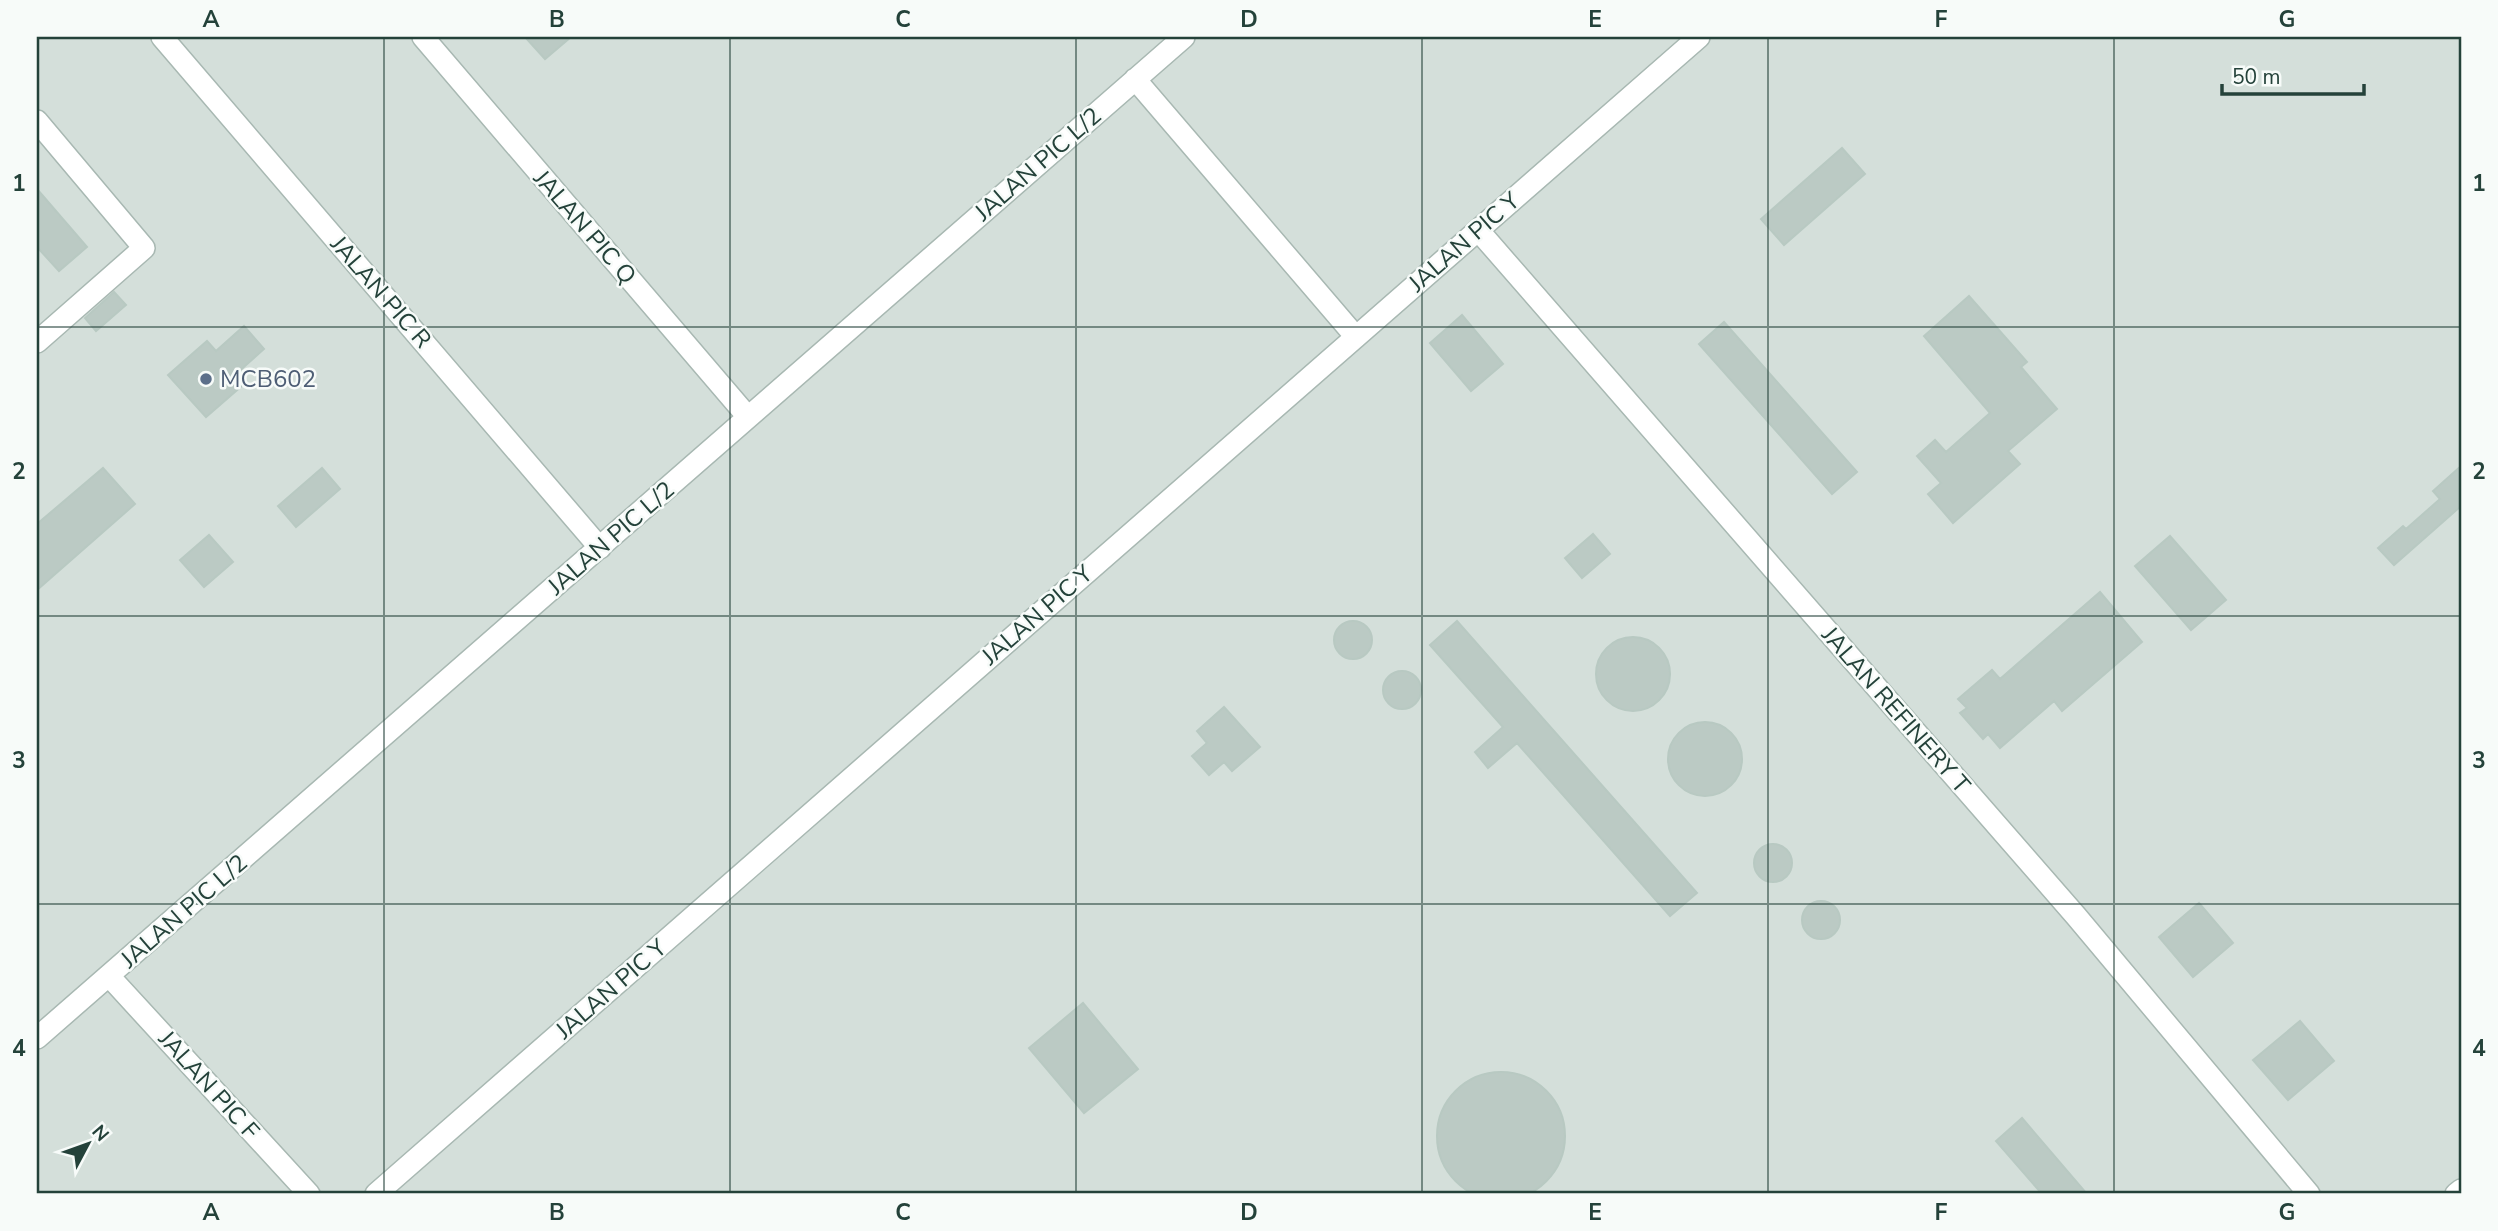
<svg xmlns="http://www.w3.org/2000/svg" width="2498" height="1231" font-family="'Nunito Sans',sans-serif">
	<style>
		.built { fill: #d4dfda }
		.building { fill: #bbcac4; stroke: #b8c9c2; stroke-width: 2 }
		.lines { fill: none; stroke-linecap: round; stroke-linejoin: round }
		.minor-casing { stroke: #a8b8b2; stroke-width: 24 }
		.minor { stroke: #fff; stroke-width: 21 }
		.grid { fill: none; stroke: #24423a; stroke-width: 2; stroke-opacity: 0.55 }
		.service-dot { fill: #5c6f8a; stroke: #f7fbf9; stroke-width: 2.5 }
		.labels { text-anchor: middle; dominant-baseline: central; stroke-width: 5; stroke-linejoin: round; paint-order: stroke }
		.street-label { font-size: 24px; fill: #24423a; stroke: #f7fbf9 }
		.service-label { font-size: 24px; fill: #4e5e75; stroke: #f7fbf9; text-anchor: start }
		.neatline { fill: none; stroke: #24423a; stroke-width: 2.5 }
		.grid-label { font-size: 23px; text-anchor: middle; font-weight: bold; fill: #24423a }
	</style>
	<rect width="100%" height="100%" fill="#e6efeb"/>
	<!-- built -->
	<path class="built" d="M 37,37 L 2461,37 L 2461,1194 L 37,1194 Z"/>
	<!-- building -->
	<path class="building" d="M 525,37 L 571,37 L 545,59 Z
		M 1842,148 L 1865,174 L 1784,245 L 1761,219 Z
		M 37,189 L 87,247 L 59,271 L 37,247 Z
		M 114,292 L 126,305 L 96,331 L 85,318 Z
		M 1969,296 L 2027,362 L 2021,367 L 2057,409 L 2008,451 L 2020,464 L 1953,523 L 1928,494 L 1941,483 L 1917,456 L 1935,440 L 1946,452 L 1990,413 L 1924,336 Z
		M 1462,315 L 1503,364 L 1471,391 L 1430,343 Z
		M 1724,322 L 1857,472 L 1832,494 L 1699,344 Z
		M 244,326 L 264,349 L 236,374 L 244,384 L 206,417 L 168,375 L 207,341 L 216,351 Z
		M 2461,466 L 2461,506 L 2394,565 L 2378,548 L 2403,526 L 2406,529 L 2440,499 L 2433,491 Z
		M 103,468 L 135,504 L 37,590 L 37,524 Z
		M 322,468 L 340,489 L 296,527 L 278,506 Z
		M 1593,534 L 1610,554 L 1582,578 L 1565,558 Z
		M 209,535 L 233,562 L 204,587 L 180,560 Z
		M 2170,536 L 2226,600 L 2191,630 L 2135,566 Z
		M 2100,592 L 2142,642 L 2062,711 L 2054,701 L 2000,748 L 1988,734 L 1983,739 L 1960,713 L 1967,708 L 1958,699 L 1992,670 L 2000,679 Z
		M 1457,621 L 1697,893 L 1670,916 L 1517,743 L 1488,768 L 1475,752 L 1503,727 L 1430,645 Z
		M1334 640a19 19 0 1 1 38 0a19 19 0 1 1-38 0Z
		M1596 674a37 37 0 1 1 74 0a37 37 0 1 1-74 0Z
		M1383 690a19 19 0 1 1 38 0a19 19 0 1 1-38 0Z
		M 1224,707 L 1260,747 L 1232,771 L 1224,762 L 1209,775 L 1192,756 L 1207,743 L 1197,731 Z
		M1668 759a37 37 0 1 1 74 0a37 37 0 1 1-74 0Z
		M1754 863a19 19 0 1 1 38 0a19 19 0 1 1-38 0Z
		M1802 920a19 19 0 1 1 38 0a19 19 0 1 1-38 0Z
		M 2199,903 L 2233,943 L 2193,977 L 2159,937 Z
		M 1083,1003 L 1138,1069 L 1084,1113 L 1029,1048 Z
		M 2300,1021 L 2334,1061 L 2288,1100 L 2253,1060 Z
		M1437 1136a64 64 0 1 1 128 0a64 64 0 1 1-128 0Z
		M 2022,1118 L 2087,1194 L 2042,1194 L 1996,1141 Z"/>
	<g class="lines">
		<!-- minor casing -->
		<g class="minor-casing">
			<path id="minor" d="M 162,37 L 600,548
				M 423,37 L 748,417
				M 1135,79 L 1356,337
				M 37,121 L 144,248 L 37,342
				M 1478,230 L 2076,916 L 2309,1194
				M 109,976 L 309,1194
				M 37,1038 L 1184,37
				M 376,1194 L 1699,37
				M 2456,1194 L 2461,1190"/>
		</g>
		<!-- minor -->
		<use href="#minor" class="minor"/>
	</g>
	<!-- grid -->
	<path class="grid" d="M 384,37 L 384,1194M 730,37 L 730,1194M 1076,37 L 1076,1194M 1422,37 L 1422,1194M 1768,37 L 1768,1194M 2114,37 L 2114,1194M 37,327 L 2461,327M 37,616 L 2461,616M 37,904 L 2461,904"/>
	<!-- markers -->
	<circle class="service-dot" cx="206" cy="379" r="7"/>
	<g class="labels">
		<!-- street labels -->
		<g class="street-label">
			<text transform="translate(1038 164) rotate(-41)">JALAN PIC L/2</text>
			<text transform="translate(585 227) rotate(49)">JALAN PIC Q</text>
			<text transform="translate(1464 242) rotate(-41)">JALAN PIC Y</text>
			<text transform="translate(381 292) rotate(49)">JALAN PIC R</text>
			<text transform="translate(611 538) rotate(-41)">JALAN PIC L/2</text>
			<text transform="translate(1037 615) rotate(-41)">JALAN PIC Y</text>
			<text transform="translate(1896 710) rotate(49)">JALAN REFINERY T</text>
			<text transform="translate(184 911) rotate(-41)">JALAN PIC L/2</text>
			<text transform="translate(611 989) rotate(-41)">JALAN PIC Y</text>
			<text transform="translate(209 1085) rotate(48)">JALAN PIC F</text>
		</g>
		<!-- service labels -->
		<g class="service-label">
			<text x="220" y="379">MCB602</text>
		</g>
	</g>
	<!-- border -->
	<rect width="2498" height="1231" fill="none" stroke="#f7fbf9" stroke-width="77"/>
	<!-- north arrow -->
	<g transform="translate(88 1144) rotate(49)" stroke="#f7fbf9" stroke-width="5" paint-order="stroke">
	<path d="M0-5L12 26L0 18L-12 26Z" fill="#24423a"/>
	<text y="-10" font-size="19" font-weight="bold" text-anchor="middle" fill="#24423a">N</text>
	</g>
	<!-- scale -->
	<path d="M2222 84v10h142v-10" fill="none" stroke="#24423a" stroke-width="3.5"/>
	<text x="2232" y="84" font-size="21" fill="#24423a" stroke="#f7fbf9" stroke-width="5" paint-order="stroke">50 m</text>
	<rect x="38" y="38" width="2422" height="1154" class="neatline"/>
	<g class="grid-label">
		<text x="211" y="27">A</text>
		<text x="557" y="27">B</text>
		<text x="903" y="27">C</text>
		<text x="1249" y="27">D</text>
		<text x="1595" y="27">E</text>
		<text x="1941" y="27">F</text>
		<text x="2287" y="27">G</text>
		<text x="19" y="191">1</text>
		<text x="2479" y="191">1</text>
		<text x="19" y="479">2</text>
		<text x="2479" y="479">2</text>
		<text x="19" y="768">3</text>
		<text x="2479" y="768">3</text>
		<text x="19" y="1056">4</text>
		<text x="2479" y="1056">4</text>
		<text x="211" y="1220">A</text>
		<text x="557" y="1220">B</text>
		<text x="903" y="1220">C</text>
		<text x="1249" y="1220">D</text>
		<text x="1595" y="1220">E</text>
		<text x="1941" y="1220">F</text>
		<text x="2287" y="1220">G</text>
	</g>
</svg>
